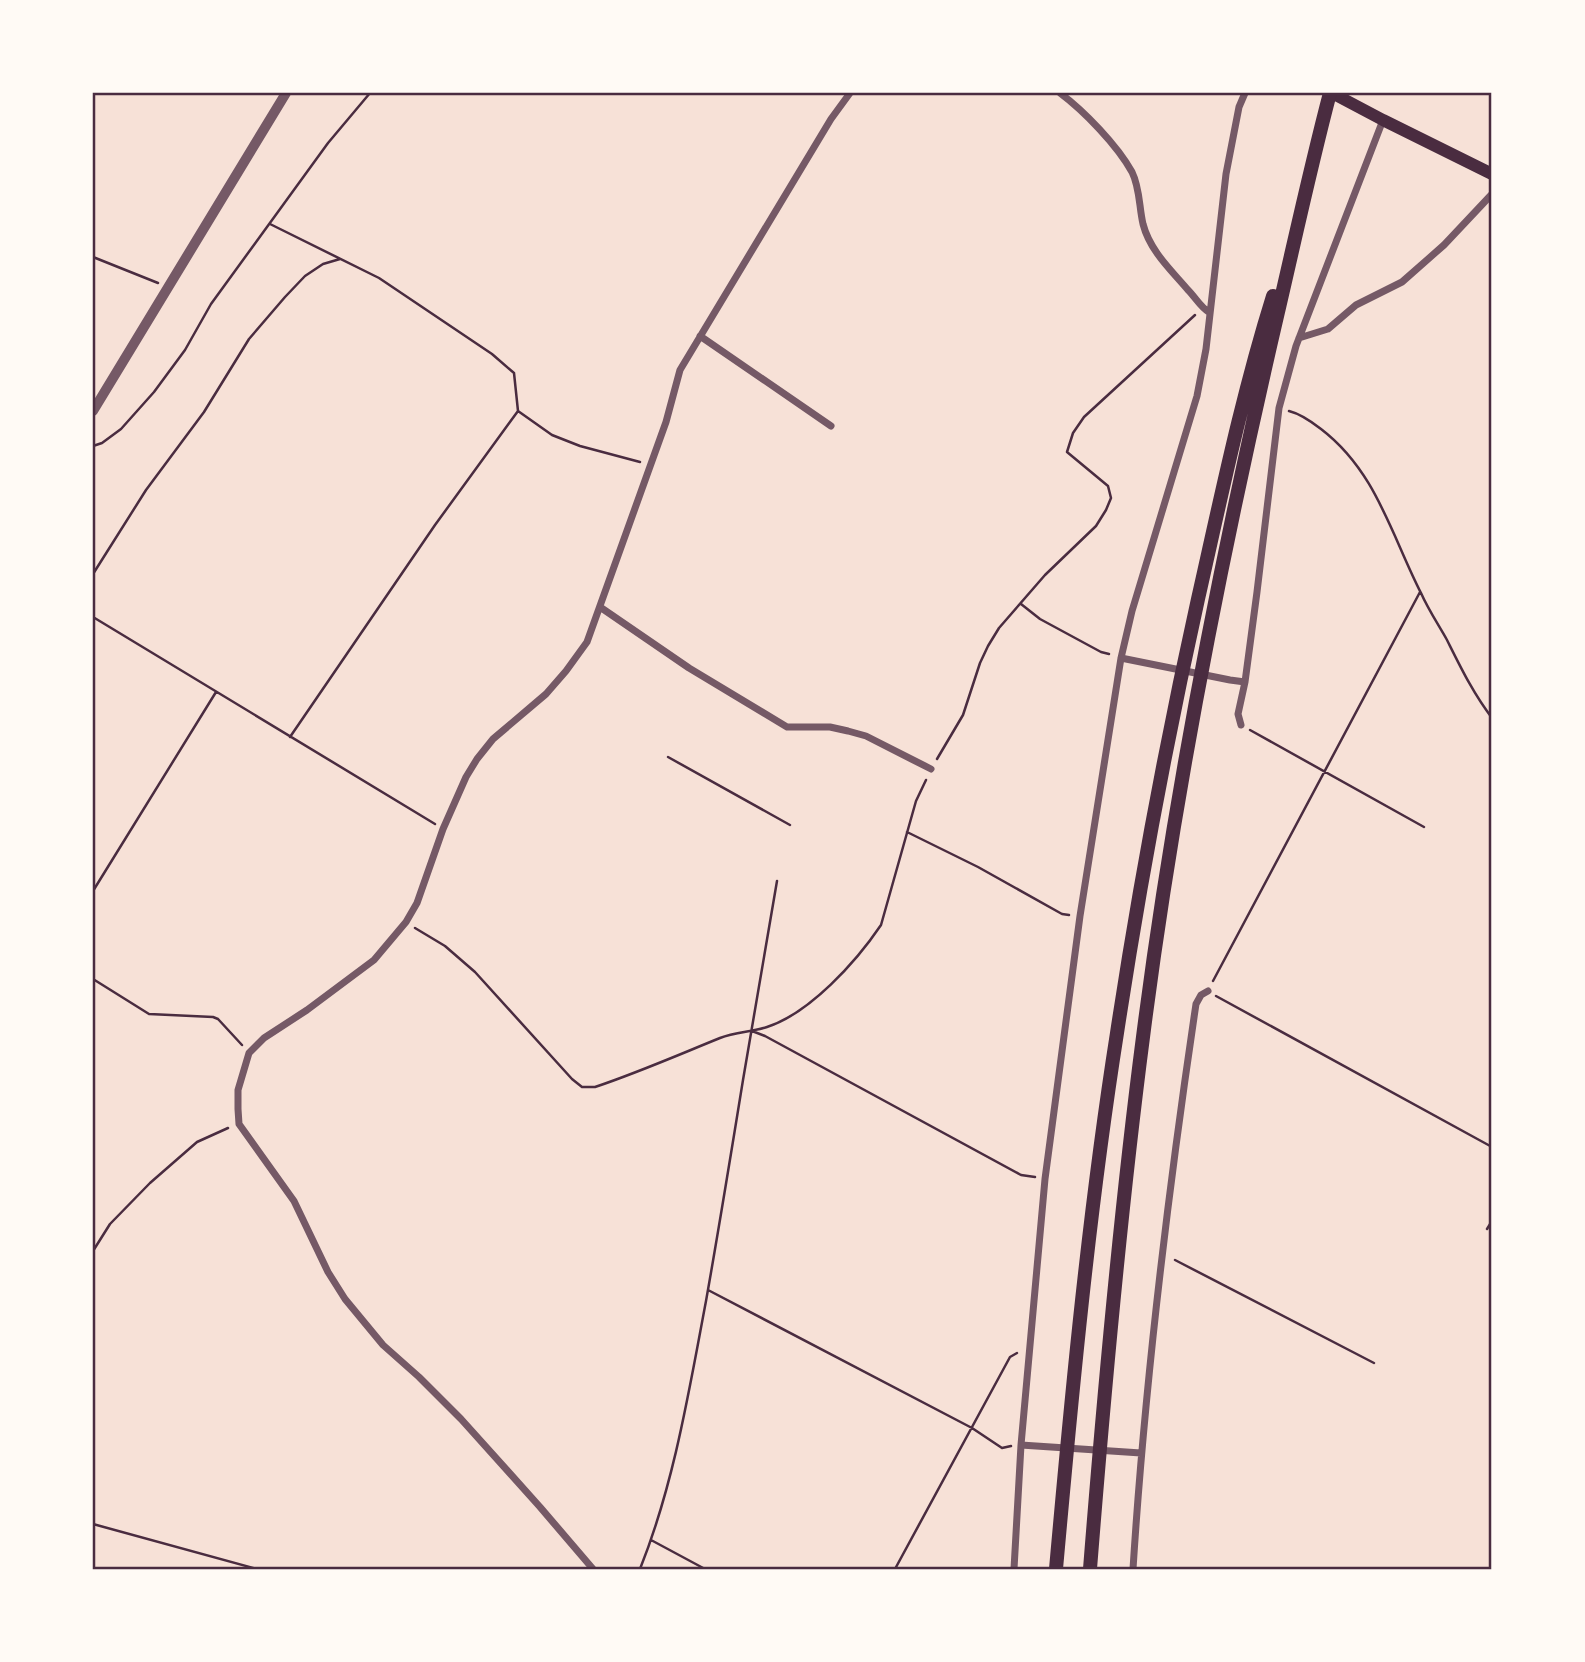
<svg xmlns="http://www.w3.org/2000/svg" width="1585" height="1662" font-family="'Nunito Sans',sans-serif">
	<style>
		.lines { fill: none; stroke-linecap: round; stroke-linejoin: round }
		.path { stroke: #4a2c40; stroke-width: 2.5 }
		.minor { stroke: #755966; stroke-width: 7 }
		.tertiary { stroke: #755966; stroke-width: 10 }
		.primary { stroke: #4a2c40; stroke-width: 12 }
		.motorway { stroke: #4a2c40; stroke-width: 14 }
		.neatline { fill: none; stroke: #4a2c40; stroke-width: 2.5 }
	</style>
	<rect width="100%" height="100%" fill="#f7e1d7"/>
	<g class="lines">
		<!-- path -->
		<path class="path" d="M 270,224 L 379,278 L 492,354 L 514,373 L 518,411 L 552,435 L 580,446 L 640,462
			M 93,257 L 158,283
			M 1289,411 C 1301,414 1312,422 1321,429 C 1376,471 1391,534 1421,593 C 1428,609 1438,624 1447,640 C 1461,668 1473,693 1492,718
			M 93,446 L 102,443 L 121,429 L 154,392 L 185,350 L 211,304 L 328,143 L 370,93
			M 93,574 L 146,490 L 204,412 L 249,339 L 285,297 L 305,276 L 323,264 L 340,259
			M 1021,604 L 1040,619 L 1101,652 L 1109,654
			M 93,617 L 435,824
			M 1250,730 L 1424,827
			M 290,737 L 435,525 L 518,411
			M 668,757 L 790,825
			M 937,759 L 963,715 L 980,663 L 988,646 L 999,628 L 1045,575 L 1096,526 L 1106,510 L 1111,498 L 1108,486 L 1067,452 L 1073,433 L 1084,417 L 1195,315
			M 907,832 L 978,867 L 1062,914 L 1069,915
			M 93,891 L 216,692
			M 415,928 L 445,946 L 475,972 L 572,1079 L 582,1087 L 595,1087 C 637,1073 678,1055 720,1038 C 735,1032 751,1032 767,1027 C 810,1013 856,962 881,925 L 916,801 L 926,780
			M 93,979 L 149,1014 L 213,1017 L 218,1019 L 242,1045
			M 1213,981 L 1420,592
			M 1216,996 L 1492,1147
			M 752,1031 L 765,1036 L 1021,1175 L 1035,1177
			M 1487,1229 L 1492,1221
			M 93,1251 L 110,1224 L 150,1183 L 197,1142 L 228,1128
			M 1175,1260 L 1374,1363
			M 708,1290 L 972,1428 L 1002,1448 L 1011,1446
			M 93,1524 L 257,1569
			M 651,1540 L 705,1569
			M 640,1569 C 674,1484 689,1391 706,1301 C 719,1228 731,1154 743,1080 C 754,1014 766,948 777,881
			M 895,1569 L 1010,1357 L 1017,1353"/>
		<!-- minor -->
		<path class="minor" d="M 1060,93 C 1084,111 1117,145 1132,172 C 1140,188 1139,207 1143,224 C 1150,251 1171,270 1188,290 C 1196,298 1200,307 1210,313
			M 700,336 L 831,426
			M 1299,338 L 1328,329 L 1356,305 L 1402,282 L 1444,245 L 1492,194
			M 600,607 L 689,668 L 787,727 L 830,727 L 848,731 L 866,736 L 931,769
			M 1121,658 L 1230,680 L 1245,682
			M 1241,725 L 1238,714 L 1245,682 L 1257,592 L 1279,408 L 1296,346 L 1383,120
			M 1021,1445 L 1141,1453
			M 593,1569 L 540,1507 L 461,1419 L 419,1377 L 383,1345 L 345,1299 L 328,1272 L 294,1201 L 239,1124 L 238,1109 L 238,1090 L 249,1053 L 264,1038 L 307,1010 L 374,960 L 406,922 L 417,903 L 443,829 L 466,777 L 477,759 L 493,739 L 546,694 L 566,671 L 587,642 L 666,422 L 680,370 L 831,119 L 850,93
			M 1014,1569 L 1021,1445 L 1045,1179 L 1080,916 L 1121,658 L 1132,611 L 1197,396 L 1206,349 L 1226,174 L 1239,107 L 1245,93
			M 1133,1569 C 1145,1380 1168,1192 1196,1004 L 1201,995 L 1208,991"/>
		<!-- tertiary -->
		<path class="tertiary" d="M 93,411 L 286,93"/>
		<!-- primary -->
		<path class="primary" d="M 1332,93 L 1383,120 L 1492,174"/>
		<!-- motorway -->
		<path class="motorway" d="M 1056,1569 C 1072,1390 1089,1211 1117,1033 C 1139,888 1166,743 1198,599 C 1221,497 1242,395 1273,296
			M 1090,1569 C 1104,1392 1120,1214 1143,1037 C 1174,793 1222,552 1278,312 C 1295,239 1311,165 1330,93"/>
	</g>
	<!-- border -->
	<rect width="1585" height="1662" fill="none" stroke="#fffaf5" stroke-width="189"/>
	<rect x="94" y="94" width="1396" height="1474" class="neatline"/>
</svg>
